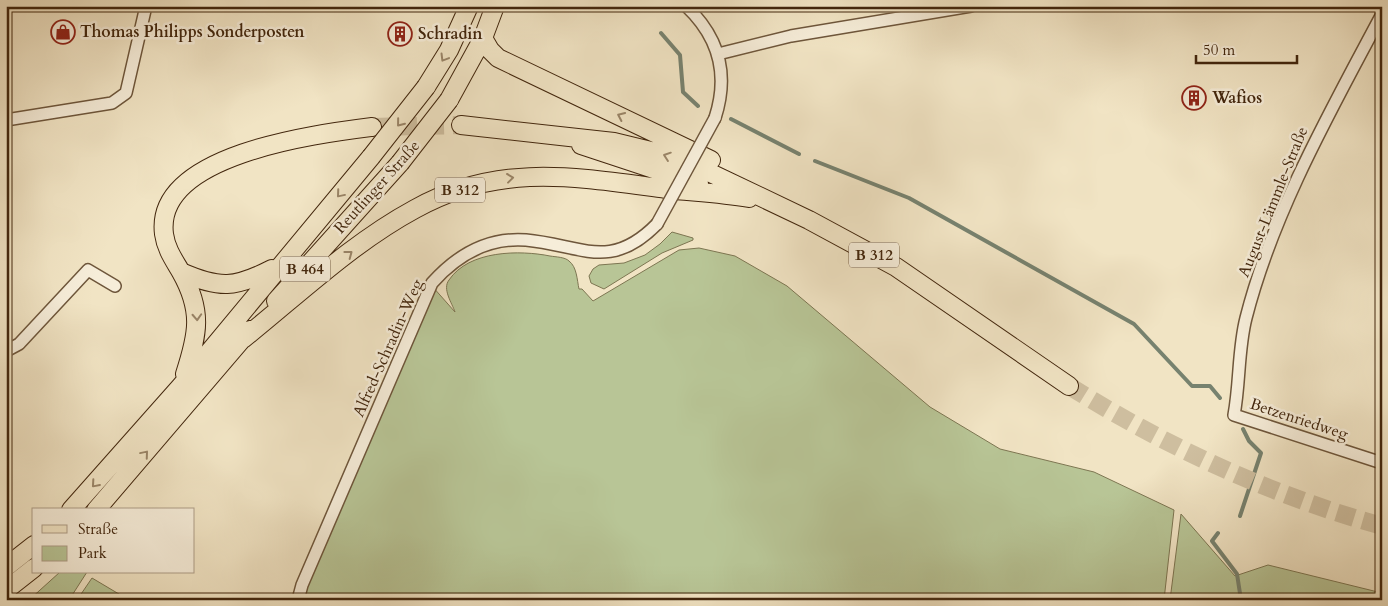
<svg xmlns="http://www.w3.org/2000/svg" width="1388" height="606" font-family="Cardo,serif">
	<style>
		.green { fill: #b8c596; stroke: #7d7652 }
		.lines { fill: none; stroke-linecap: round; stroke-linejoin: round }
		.stream { stroke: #77826f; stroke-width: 4 }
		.primary-tunnel { stroke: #cebe9f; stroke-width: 18; stroke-dasharray: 18 9; stroke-linecap: butt }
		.minor-casing { stroke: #6e563b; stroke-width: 14 }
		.primary-casing { stroke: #42260d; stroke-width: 20 }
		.minor { stroke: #f6edd9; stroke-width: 11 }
		.primary { stroke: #f1e4c4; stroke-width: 18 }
		.minor-bridge-casing { stroke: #6e563b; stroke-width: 14; stroke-linecap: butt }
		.primary-bridge-casing { stroke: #42260d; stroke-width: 20; stroke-linecap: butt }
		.minor-bridge { stroke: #f6edd9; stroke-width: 11 }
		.primary-bridge { stroke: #f1e4c4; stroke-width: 18 }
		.oneway { stroke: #9a8568 }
		.labels { text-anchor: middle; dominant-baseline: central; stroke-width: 5; stroke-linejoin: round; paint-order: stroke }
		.shield { fill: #f6edd9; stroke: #78624a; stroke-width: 1 }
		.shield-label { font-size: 15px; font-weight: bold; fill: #42260d }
		.poi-label { font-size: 16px; font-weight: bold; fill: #42260d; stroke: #f6edd9; text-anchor: start }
		.street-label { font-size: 16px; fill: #42260d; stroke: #f6edd9 }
	</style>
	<rect width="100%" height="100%" fill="#f1e4c4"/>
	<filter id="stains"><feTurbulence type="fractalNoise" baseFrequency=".004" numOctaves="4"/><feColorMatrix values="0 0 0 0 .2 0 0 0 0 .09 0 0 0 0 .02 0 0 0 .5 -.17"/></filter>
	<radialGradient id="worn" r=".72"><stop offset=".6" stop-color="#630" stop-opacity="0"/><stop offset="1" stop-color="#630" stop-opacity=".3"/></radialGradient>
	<!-- green -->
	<path class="green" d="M 672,232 L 693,238 L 693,240 L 662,253 L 604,289 L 591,283 L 589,276 L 593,269 L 599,265 L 624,263 L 645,255 L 660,244 Z
		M 699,248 L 735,256 L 787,286 L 930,407 L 1000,449 L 1094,472 L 1174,510 L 1164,600 L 300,600 L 432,286 L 455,312 C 452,303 442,289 449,280 C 469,250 520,250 550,256 C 556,257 565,257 569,261 C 577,267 577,280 579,289 L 582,289 L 593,301 L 679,250 Z
		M 1181,514 L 1235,576 L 1268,565 L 1382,593 L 1382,600 L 1170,600 Z
		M 60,572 L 87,572 L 69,600 L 29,600 Z
		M 92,578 L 129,600 L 130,600 L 77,600 Z"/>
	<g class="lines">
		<!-- stream -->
		<path class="stream" d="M 661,33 L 680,55 L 683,92 L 698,106
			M 731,119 L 799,154
			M 815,161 L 909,198 L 1134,324 L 1192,386 L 1210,386 L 1220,398
			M 1240,516 L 1261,453 L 1249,441 L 1243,429
			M 1218,533 L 1212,541 L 1237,574 L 1241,600"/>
		<!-- primary-tunnel -->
		<path class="primary-tunnel" d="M 372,127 L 461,125
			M 1069,386 C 1167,447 1270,495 1382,526"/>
		<!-- minor casing -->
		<g class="minor-casing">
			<path id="minor" d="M 686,6 C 720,38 729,75 715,118
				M 1382,14 C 1331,110 1273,212 1246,318 C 1238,349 1240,383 1234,415 L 1382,463
				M 718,54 L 791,36 L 971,6
				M 6,120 L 112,103 L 126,93 L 146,6
				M 6,351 L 19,344 L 88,270 L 115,286
				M 298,600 L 302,585 L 432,283 C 457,255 487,237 526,240 C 581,245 610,272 657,224"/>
		</g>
		<!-- primary casing -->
		<g class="primary-casing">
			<path id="primary" d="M 483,38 L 490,50 L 498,58 L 711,160
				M 426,87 L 449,50 L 469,6
				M 449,100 L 483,38 L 495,6
				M 461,125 L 614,142 L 655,152 L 700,168 L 809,220 L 896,267 L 1069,386
				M 581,145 L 699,184
				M 181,272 C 220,289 235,288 272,269
				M 276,301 L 400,163
				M 243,339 C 298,295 352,243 415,209 C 499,162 576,177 666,189 C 694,192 721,193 749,198
				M 185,374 C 198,334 203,311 181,272 C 174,260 166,249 164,234 C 154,154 317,134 372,127
				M 71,510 L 181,386 L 371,157
				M 96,510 L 250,330
				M 6,567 L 34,545
				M 6,590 L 34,568"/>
		</g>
		<!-- minor -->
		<use href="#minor" class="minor"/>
		<!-- primary -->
		<use href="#primary" class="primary"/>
		<!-- minor-bridge casing -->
		<g class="minor-bridge-casing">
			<path id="minor-bridge" d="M 657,224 L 715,118"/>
		</g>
		<!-- primary-bridge casing -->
		<g class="primary-bridge-casing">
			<path id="primary-bridge" d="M 371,157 L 426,87
				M 400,163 L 449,100"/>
		</g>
		<!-- minor-bridge -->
		<use href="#minor-bridge" class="minor-bridge"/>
		<!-- primary-bridge -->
		<use href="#primary-bridge" class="primary-bridge"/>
	</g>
	<!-- one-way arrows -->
	<defs><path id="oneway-chevron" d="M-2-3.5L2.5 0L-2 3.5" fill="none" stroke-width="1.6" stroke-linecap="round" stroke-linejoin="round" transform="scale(1.25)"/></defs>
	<g class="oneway">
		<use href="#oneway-chevron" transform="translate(444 58) rotate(121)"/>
		<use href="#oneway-chevron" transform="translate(621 116) rotate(-155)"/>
		<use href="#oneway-chevron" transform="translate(400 123) rotate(129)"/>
		<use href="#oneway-chevron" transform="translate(667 156) rotate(-161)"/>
		<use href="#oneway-chevron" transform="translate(510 178) rotate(-7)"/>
		<use href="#oneway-chevron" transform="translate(340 194) rotate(130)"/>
		<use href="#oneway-chevron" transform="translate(349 254) rotate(-37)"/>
		<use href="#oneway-chevron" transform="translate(197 317) rotate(87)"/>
		<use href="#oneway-chevron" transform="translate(145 454) rotate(-50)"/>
		<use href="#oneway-chevron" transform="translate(95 484) rotate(131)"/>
	</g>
	<!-- icons -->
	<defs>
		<g id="shop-ring" transform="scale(1.25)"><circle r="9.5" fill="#f6edd9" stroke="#8f2418" stroke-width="1.5"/><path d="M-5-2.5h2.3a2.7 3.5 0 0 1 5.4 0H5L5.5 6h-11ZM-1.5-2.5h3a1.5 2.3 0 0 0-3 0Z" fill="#8f2418"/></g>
		<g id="building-ring" transform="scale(1.25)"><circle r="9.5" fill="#f6edd9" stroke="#8f2418" stroke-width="1.5"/><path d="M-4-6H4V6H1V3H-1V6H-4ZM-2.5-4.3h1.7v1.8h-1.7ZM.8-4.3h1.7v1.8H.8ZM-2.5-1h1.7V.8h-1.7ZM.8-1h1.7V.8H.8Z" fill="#8f2418"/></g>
	</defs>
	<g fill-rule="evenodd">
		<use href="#shop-ring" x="63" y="32"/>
		<use href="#building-ring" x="400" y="34"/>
		<use href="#building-ring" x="1194" y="98"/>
	</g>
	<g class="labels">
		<!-- shield labels -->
		<g class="shield">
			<rect x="435" y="177.5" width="50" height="25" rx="4"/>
			<rect x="849" y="242.5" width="50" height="25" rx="4"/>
			<rect x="280" y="256.5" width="50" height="25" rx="4"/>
		</g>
		<g class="shield-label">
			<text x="460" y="190">B 312</text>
			<text x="874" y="255">B 312</text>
			<text x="305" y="269">B 464</text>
		</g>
		<!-- poi labels -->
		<g class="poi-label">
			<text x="80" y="32">Thomas Philipps Sonderposten</text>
			<text x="418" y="34">Schradin</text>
			<text x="1212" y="98">Wafios</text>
		</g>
		<!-- street labels -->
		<g class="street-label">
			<text transform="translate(377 187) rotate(-48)">Reutlinger Straße</text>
			<text transform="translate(1273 202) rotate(-68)">August-Lämmle-Straße</text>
			<text transform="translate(388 348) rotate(-66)">Alfred-Schradin-Weg</text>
			<text transform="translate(1299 419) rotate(18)">Betzenriedweg</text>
		</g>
	</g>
	<!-- margin -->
	<rect width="1388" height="606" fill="none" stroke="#f1e4c4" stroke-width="25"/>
	<rect x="8" y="8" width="1373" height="591" fill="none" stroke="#42260d" stroke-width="2.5"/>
	<rect x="12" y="12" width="1363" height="581" fill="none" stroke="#42260d"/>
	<!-- legend -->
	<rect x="32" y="508" width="162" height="65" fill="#f6edd9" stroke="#ae9d87"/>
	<rect x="42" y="525" width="25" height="8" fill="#f1e4c4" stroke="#ae9d87"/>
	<text x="78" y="534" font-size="15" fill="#42260d">Straße</text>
	<rect x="42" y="546" width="25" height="15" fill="#b8c596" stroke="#ae9d87"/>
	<text x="78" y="558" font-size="15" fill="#42260d">Park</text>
	<!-- scale -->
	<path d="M1196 55v8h101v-8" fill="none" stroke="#42260d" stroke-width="2.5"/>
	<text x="1203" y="55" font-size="15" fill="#42260d" stroke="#f6edd9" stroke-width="4" paint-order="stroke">50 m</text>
	<rect width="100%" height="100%" filter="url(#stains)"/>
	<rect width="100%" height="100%" fill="url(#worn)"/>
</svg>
